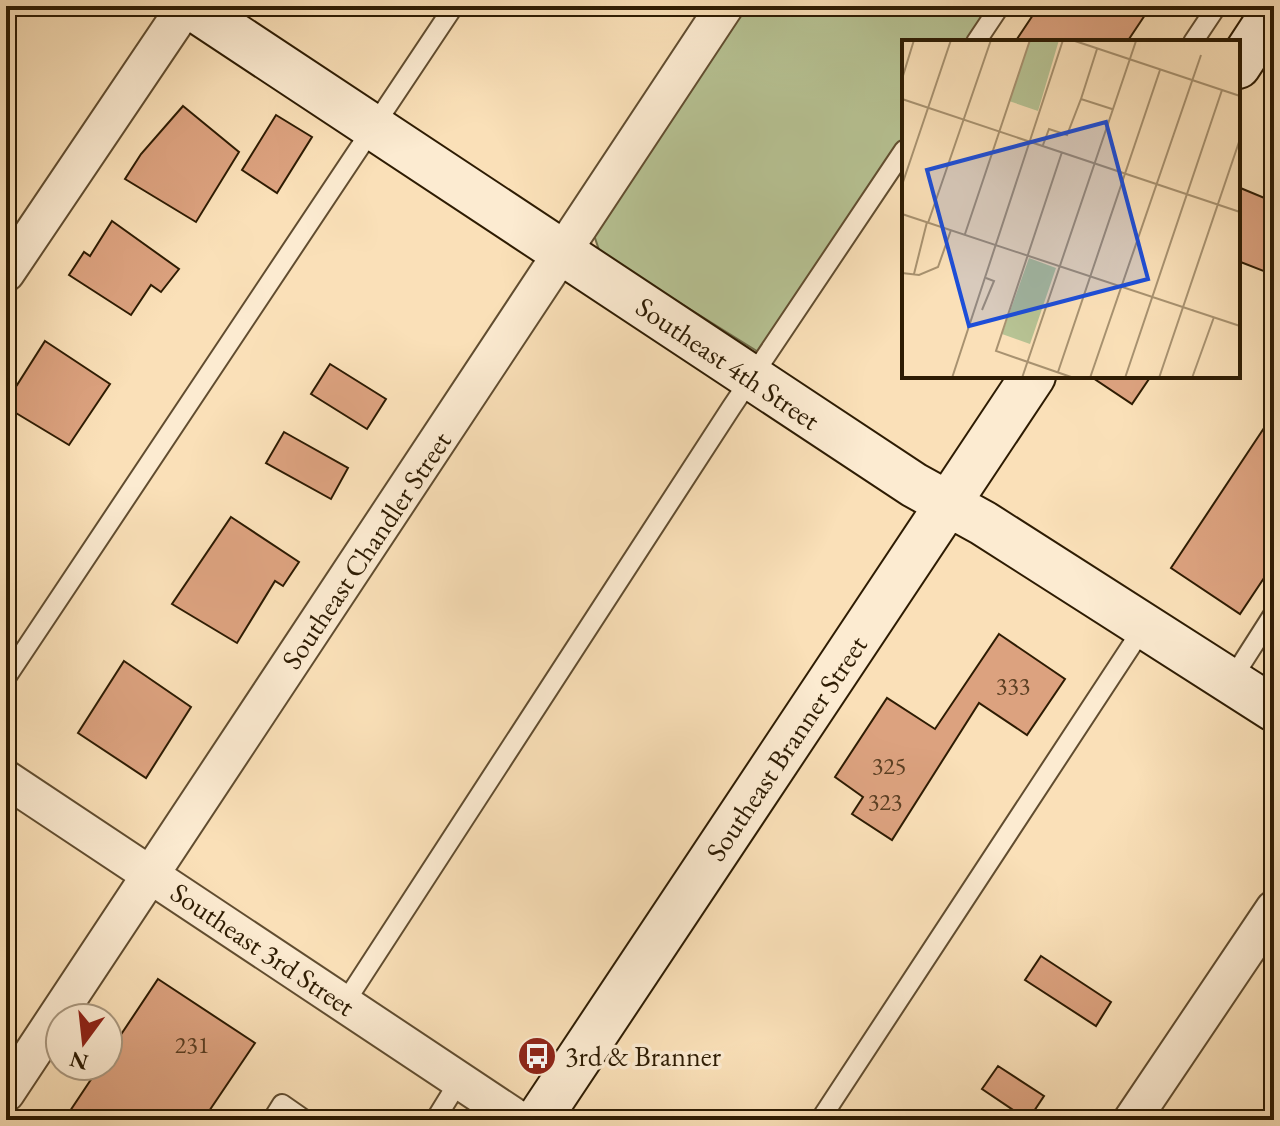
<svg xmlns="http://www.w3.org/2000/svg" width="1280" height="1126" font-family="'EB Garamond',serif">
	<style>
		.green { fill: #b7c394; stroke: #72704c; stroke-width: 2 }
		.building { fill: #dca27f; stroke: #2e1c03; stroke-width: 2 }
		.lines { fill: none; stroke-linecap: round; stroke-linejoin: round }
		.lane-casing { stroke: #614d30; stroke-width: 22 }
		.street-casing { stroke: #614d30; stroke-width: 40 }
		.secondary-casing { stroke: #2e1c03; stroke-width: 48 }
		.lane { stroke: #fcebd1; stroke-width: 18 }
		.street { stroke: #fcebd1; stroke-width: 36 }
		.secondary { stroke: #fcebd1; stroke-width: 44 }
		.labels { text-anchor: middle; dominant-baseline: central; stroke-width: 7; stroke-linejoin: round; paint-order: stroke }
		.number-label { font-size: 24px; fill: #5a3e22 }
		.street-label { font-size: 28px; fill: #2e1c03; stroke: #fcebd1 }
		.poi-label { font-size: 28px; fill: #2e1c03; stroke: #fcebd1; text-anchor: start }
		.inset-road { fill: none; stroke: #a89270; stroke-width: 2 }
		.view { fill: #1d4ed8; fill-opacity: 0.15; stroke: #1d4ed8; stroke-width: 4 }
		.inset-edge { fill: none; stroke: #2e1c03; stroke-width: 4 }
	</style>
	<rect width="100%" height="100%" fill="#fae0b8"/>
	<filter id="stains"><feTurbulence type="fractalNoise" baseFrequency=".0025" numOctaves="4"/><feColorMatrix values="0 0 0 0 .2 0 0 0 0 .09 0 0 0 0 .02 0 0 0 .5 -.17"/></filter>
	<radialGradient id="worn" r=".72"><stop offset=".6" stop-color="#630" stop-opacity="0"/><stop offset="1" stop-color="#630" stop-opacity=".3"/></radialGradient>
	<!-- green -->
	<path class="green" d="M 744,6 L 995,6 L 970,42 L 904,42 L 904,140 L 760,353 L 600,253 L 594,235 L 603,213 Z"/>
	<!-- building -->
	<path class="building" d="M 1039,6 L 1151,6 L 1127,42 L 1015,42 Z
		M 183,106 L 239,152 L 196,222 L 125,179 L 141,154 Z
		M 276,115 L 312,137 L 277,193 L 242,170 Z
		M 1238,187 L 1274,202 L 1274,275 L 1238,261 Z
		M 112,221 L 179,269 L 161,292 L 151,285 L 131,315 L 69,275 L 84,252 L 90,256 Z
		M 45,341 L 110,384 L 69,445 L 6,407 L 6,378 L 17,385 Z
		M 330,364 L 386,399 L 367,429 L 311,394 Z
		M 1090,376 L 1151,376 L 1132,404 Z
		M 1274,413 L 1274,563 L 1240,614 L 1171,568 Z
		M 284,432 L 348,468 L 331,499 L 266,463 Z
		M 231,517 L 299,562 L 283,586 L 275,581 L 237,643 L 172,604 Z
		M 999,634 L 1065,679 L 1027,735 L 979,703 L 892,840 L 852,814 L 863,797 L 835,777 L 887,698 L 935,729 Z
		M 124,661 L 191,707 L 146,778 L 78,733 Z
		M 1041,956 L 1111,1002 L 1096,1026 L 1025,980 Z
		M 158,979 L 255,1043 L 203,1120 L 64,1120 L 100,1066 L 108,1066 L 108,1054 Z
		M 998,1066 L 1044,1096 L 1028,1120 L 982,1089 Z"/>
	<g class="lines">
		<!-- lane casing -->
		<g class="lane-casing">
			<path id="lane" d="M 976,42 L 1000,6
				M 1193,42 L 1217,6
				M 6,678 L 454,6
				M 1230,682 L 1274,613
				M 344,1004 L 731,408 L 904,150
				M 272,1120 L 282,1104 L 305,1120
				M 435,1120 L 459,1081
				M 820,1120 L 1143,628"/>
		</g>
		<!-- street casing -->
		<g class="street-casing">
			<path id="street" d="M 6,273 L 186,6
				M 6,779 L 519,1120
				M 6,1093 L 725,6
				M 1132,1120 L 1274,909"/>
		</g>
		<!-- secondary casing -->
		<g class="secondary-casing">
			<path id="secondary" d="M 190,6 L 914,485 L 983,523 L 1274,709
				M 1238,66 L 1274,11
				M 538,1120 L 1033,376"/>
		</g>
		<!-- lane -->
		<use href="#lane" class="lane"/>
		<!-- street -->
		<use href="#street" class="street"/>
		<!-- secondary -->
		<use href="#secondary" class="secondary"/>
	</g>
	<!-- icons -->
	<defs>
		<g id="bus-disc" transform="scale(2)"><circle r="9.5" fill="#8f2418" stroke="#fcebd1"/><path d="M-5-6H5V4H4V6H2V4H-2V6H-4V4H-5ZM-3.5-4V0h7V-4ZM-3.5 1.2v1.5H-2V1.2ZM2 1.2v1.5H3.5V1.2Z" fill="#fff"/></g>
	</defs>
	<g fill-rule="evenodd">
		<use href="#bus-disc" x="537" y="1056"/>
	</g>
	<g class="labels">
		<!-- number labels -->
		<g class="number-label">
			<text x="1013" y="685">333</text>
			<text x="889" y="765">325</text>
			<text x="885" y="801">323</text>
			<text x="192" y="1044">231</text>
		</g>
		<!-- street labels -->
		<g class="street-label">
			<text transform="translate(728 363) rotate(34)">Southeast 4th Street</text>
			<text transform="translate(366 550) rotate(-56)">Southeast Chandler Street</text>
			<text transform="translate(786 748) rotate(-56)">Southeast Branner Street</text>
			<text transform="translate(263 949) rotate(34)">Southeast 3rd Street</text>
		</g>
		<!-- poi labels -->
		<g class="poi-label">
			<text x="565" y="1056">3rd &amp; Branner</text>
		</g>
	</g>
	<!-- overview -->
	<g transform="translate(902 40)">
		<rect width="338" height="338" fill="#fae0b8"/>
		<path d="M 128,0 L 157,0 L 136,71 L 107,61 ZM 127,218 L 154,228 L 128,304 L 100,294 Z" fill="#b7c394"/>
		<path class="inset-road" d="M 170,0 L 338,56M 0,39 L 12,0M 0,59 L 338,172M 179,59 L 195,9M 141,105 L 147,89 L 165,95 L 179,59 L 210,69M 160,112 L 94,311 L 172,338M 0,145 L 49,0M 0,174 L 338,286M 26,183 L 89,0M 63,194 L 128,0M 0,233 L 17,235 L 36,227 L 49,190M 12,234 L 25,182M 80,270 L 92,241 L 84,238M 156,332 L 258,30M 50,338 L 161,0M 120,338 L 234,1M 188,338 L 299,15M 223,338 L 320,50M 257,338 L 338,99M 290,338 L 312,277"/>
		<path class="view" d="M 204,82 L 246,239 L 67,286 L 25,130 Z"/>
		<rect width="338" height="338" class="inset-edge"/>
	</g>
	<!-- margin -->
	<rect width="1280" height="1126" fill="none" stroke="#fae0b8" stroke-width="32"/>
	<rect x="8" y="8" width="1264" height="1110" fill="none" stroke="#2e1c03" stroke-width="4"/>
	<rect x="16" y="16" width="1248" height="1094" fill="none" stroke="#2e1c03" stroke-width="2"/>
	<!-- north arrow -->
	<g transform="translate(84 1042) rotate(195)"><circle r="38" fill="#fcebd1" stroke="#aa987f" stroke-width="2"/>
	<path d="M0-6L14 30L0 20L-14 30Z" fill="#8f2418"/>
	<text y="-12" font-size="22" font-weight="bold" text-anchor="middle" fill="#2e1c03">N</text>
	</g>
	<rect width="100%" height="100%" filter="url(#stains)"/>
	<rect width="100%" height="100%" fill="url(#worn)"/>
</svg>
